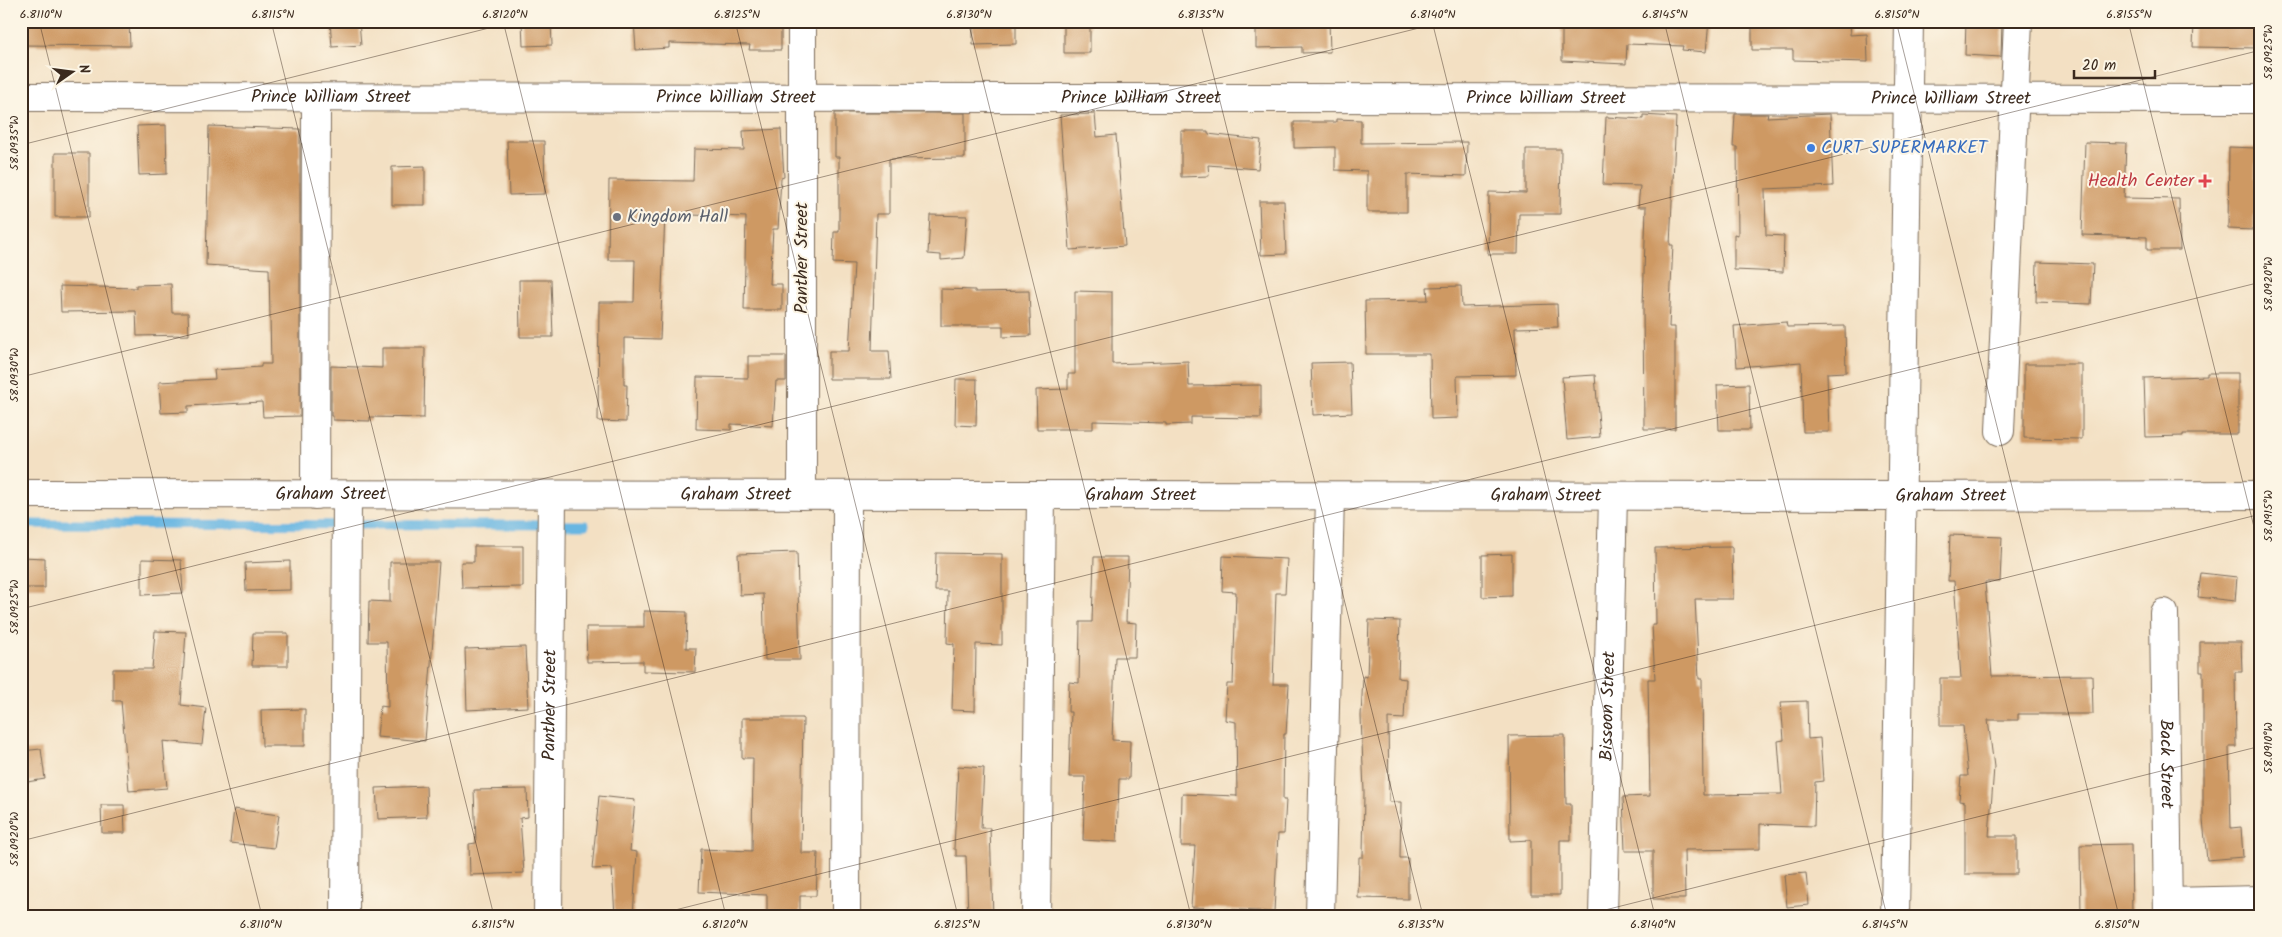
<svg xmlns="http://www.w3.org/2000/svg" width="2282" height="937" font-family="Kalam,sans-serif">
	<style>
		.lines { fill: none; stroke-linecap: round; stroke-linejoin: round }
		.stream { stroke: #67b6e2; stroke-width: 9 }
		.building { fill: #ce9963 }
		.minor-casing { stroke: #7b6a58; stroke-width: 30 }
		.major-casing { stroke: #7b6a58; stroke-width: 30 }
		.minor { stroke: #fff; stroke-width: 28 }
		.major { stroke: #fff; stroke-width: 28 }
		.ticks { fill: none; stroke: #3b2a1e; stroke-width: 1; stroke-opacity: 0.45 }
		.shop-dot { fill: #3f7fe0; stroke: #fcf5e5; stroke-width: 2 }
		.health-dot { fill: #e0444e; stroke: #fcf5e5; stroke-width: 2 }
		.worship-dot { fill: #6b7280; stroke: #fcf5e5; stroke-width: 2 }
		.labels { text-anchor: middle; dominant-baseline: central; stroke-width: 4; stroke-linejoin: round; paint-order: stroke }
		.street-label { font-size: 18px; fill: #3b2a1e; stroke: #fcf5e5 }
		.shop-label { font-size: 18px; fill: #366cbe; stroke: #fcf5e5; text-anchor: start }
		.health-label { font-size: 18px; fill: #be3a42; stroke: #fcf5e5; text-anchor: end }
		.worship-label { font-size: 18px; fill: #5b616d; stroke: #fcf5e5; text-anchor: start }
		.neatline { fill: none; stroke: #3b2a1e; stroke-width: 2 }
		.ticks-label { font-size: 12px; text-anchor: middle; fill: #3b2a1e }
	</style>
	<rect width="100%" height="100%" fill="#fcf5e5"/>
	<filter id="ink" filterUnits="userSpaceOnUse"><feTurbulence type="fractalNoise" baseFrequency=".02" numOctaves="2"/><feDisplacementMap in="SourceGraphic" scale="10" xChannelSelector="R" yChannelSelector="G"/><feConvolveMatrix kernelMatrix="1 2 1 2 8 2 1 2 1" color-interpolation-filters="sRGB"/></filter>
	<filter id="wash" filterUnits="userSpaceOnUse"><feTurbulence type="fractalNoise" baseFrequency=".0096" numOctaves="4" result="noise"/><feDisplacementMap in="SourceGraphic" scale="20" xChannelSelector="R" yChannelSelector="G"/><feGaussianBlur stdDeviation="1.12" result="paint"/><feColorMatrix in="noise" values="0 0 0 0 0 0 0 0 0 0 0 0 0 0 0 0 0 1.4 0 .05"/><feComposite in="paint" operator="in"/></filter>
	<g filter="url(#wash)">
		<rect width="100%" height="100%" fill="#f3e0c3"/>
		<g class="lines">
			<!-- stream -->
			<path class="stream" d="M 21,524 L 585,525"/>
		</g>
		<g id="blocks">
			<!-- building -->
			<path class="building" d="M 21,21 L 129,21 L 130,46 L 21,45 Z
				M 330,21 L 359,21 L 361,45 L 332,47 Z
				M 522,21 L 551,21 L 552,45 L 523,46 Z
				M 634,21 L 781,21 L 781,50 L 749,50 L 750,45 L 669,43 L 669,48 L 636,50 Z
				M 973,21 L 1016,21 L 1016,44 L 973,45 Z
				M 1064,21 L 1090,21 L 1090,53 L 1064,53 Z
				M 1256,21 L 1329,21 L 1330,52 L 1302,53 L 1302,47 L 1256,48 Z
				M 1562,21 L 1709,21 L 1706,52 L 1682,50 L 1683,46 L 1627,44 L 1626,64 L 1562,61 Z
				M 1752,21 L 1851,21 L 1850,35 L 1867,34 L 1868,62 L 1793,60 L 1793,50 L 1752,50 Z
				M 1966,21 L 2002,21 L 2001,57 L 1965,55 Z
				M 2194,21 L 2260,21 L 2260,48 L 2193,47 Z
				M 835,113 L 965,113 L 965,158 L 889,159 L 889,214 L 876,214 L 872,351 L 889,351 L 891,379 L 829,379 L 829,351 L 849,351 L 854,264 L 833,263 L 834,232 L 839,232 L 839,157 L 835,157 Z
				M 1095,114 L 1097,137 L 1116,135 L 1125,246 L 1070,250 L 1060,115 Z
				M 1735,114 L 1768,114 L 1767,117 L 1830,114 L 1833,186 L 1765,189 L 1766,235 L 1784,236 L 1783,272 L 1734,270 L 1734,234 L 1738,235 L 1737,147 L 1733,147 Z
				M 1643,115 L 1676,117 L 1670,245 L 1673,245 L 1669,327 L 1675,327 L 1675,429 L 1644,429 L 1643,306 L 1646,207 L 1638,207 L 1640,186 L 1603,185 L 1606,117 L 1643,119 Z
				M 1336,119 L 1361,120 L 1361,143 L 1467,142 L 1466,176 L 1407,174 L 1407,212 L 1367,212 L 1367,171 L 1335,170 L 1335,147 L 1294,148 L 1294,122 L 1336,122 Z
				M 166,125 L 167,174 L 139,175 L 137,126 Z
				M 209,126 L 300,129 L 300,416 L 263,417 L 262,402 L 188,406 L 188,412 L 161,413 L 159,382 L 215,379 L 214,370 L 261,367 L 261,364 L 271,364 L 269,269 L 206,265 Z
				M 781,129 L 784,177 L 781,178 L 778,229 L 773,229 L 770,284 L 782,284 L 782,310 L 744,310 L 746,217 L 665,214 L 660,339 L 624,338 L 624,385 L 627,385 L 626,422 L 598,421 L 599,302 L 634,302 L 635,260 L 608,260 L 609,180 L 693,181 L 694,149 L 744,150 L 743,131 Z
				M 1181,131 L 1208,131 L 1208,134 L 1261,140 L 1258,169 L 1208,165 L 1209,176 L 1181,177 Z
				M 507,141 L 544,141 L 545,194 L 509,195 Z
				M 2085,142 L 2126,143 L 2124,198 L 2179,199 L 2180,250 L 2147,250 L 2147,237 L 2082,235 Z
				M 2229,147 L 2256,148 L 2254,230 L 2228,229 Z
				M 1526,149 L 1561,149 L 1560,214 L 1519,214 L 1518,254 L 1488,254 L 1489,192 L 1526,193 Z
				M 55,153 L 89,153 L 89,217 L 55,217 Z
				M 425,166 L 425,205 L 392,205 L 392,167 Z
				M 1259,201 L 1284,201 L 1286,254 L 1261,255 Z
				M 930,215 L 967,216 L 964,258 L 941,260 L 941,255 L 928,254 Z
				M 2037,262 L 2093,264 L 2091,304 L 2036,302 Z
				M 519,280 L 551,280 L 553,337 L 520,337 Z
				M 171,284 L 172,313 L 188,313 L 189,335 L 137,336 L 136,311 L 61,312 L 60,286 L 136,288 L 136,285 Z
				M 1461,286 L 1462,307 L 1557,304 L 1558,327 L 1515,328 L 1516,375 L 1457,376 L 1458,418 L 1431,419 L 1430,354 L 1366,354 L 1365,301 L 1428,300 L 1427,287 Z
				M 941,289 L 975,290 L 975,292 L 1029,291 L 1031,336 L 1003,337 L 1003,326 L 941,326 Z
				M 1075,291 L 1112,292 L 1112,364 L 1188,361 L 1189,386 L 1261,385 L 1261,418 L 1191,417 L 1191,424 L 1166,425 L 1166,423 L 1093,421 L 1093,429 L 1037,429 L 1036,390 L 1068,389 L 1068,374 L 1075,374 Z
				M 1786,322 L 1787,327 L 1845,326 L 1846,372 L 1827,373 L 1829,432 L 1803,432 L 1801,362 L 1737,367 L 1734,326 Z
				M 382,348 L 425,348 L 424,418 L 370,417 L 370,421 L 333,420 L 333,416 L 331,416 L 331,366 L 382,368 Z
				M 748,356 L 786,356 L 786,381 L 776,381 L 773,426 L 731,424 L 731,430 L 696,429 L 697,377 L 748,378 Z
				M 1350,362 L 1352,413 L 1313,415 L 1311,363 Z
				M 2024,364 L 2082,364 L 2082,439 L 2024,438 Z
				M 2207,373 L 2238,373 L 2238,434 L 2183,434 L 2183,436 L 2146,437 L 2144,378 L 2207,376 Z
				M 1595,375 L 1600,437 L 1567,440 L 1562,377 Z
				M 956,379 L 977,379 L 976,426 L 955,425 Z
				M 1749,384 L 1750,430 L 1719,430 L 1717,385 Z
				M 1950,535 L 2002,537 L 2000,582 L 1985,582 L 1992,676 L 2092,675 L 2093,714 L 2018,714 L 2018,720 L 1988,720 L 1994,767 L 1989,836 L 2017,836 L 2017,874 L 1965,874 L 1965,802 L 1959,801 L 1961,776 L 1968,776 L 1963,726 L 1940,726 L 1940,678 L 1961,678 L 1954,581 L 1948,581 Z
				M 474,546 L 523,546 L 523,587 L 462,588 L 461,562 L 474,562 Z
				M 1732,547 L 1733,599 L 1695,599 L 1699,679 L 1702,679 L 1703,795 L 1782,794 L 1778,741 L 1784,740 L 1781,702 L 1807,701 L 1808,739 L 1820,738 L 1823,781 L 1815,782 L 1814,826 L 1760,824 L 1760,849 L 1684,850 L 1685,899 L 1653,899 L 1653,851 L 1625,851 L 1623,797 L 1650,796 L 1648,679 L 1655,679 L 1652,625 L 1656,625 L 1655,548 Z
				M 797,552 L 800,660 L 765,660 L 763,594 L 740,595 L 738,554 Z
				M 936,553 L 1002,554 L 1002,645 L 976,644 L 975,711 L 952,710 L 954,644 L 947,643 L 948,591 L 935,591 Z
				M 1512,554 L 1512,596 L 1482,597 L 1482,555 Z
				M 1223,556 L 1287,559 L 1285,593 L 1276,593 L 1273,684 L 1289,684 L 1286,734 L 1284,734 L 1283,800 L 1286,800 L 1284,834 L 1278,834 L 1274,912 L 1191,907 L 1195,846 L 1181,846 L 1182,794 L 1237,796 L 1236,722 L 1225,720 L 1227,684 L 1233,684 L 1236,592 L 1222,591 Z
				M 21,557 L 45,558 L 45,588 L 21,588 Z
				M 1094,557 L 1128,557 L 1126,622 L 1136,623 L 1135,657 L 1115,657 L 1112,740 L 1130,741 L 1129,779 L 1119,779 L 1117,842 L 1083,840 L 1085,777 L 1069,777 L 1071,712 L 1068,712 L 1069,682 L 1079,683 L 1080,622 L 1092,622 Z
				M 142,559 L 181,560 L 183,593 L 142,595 Z
				M 290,561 L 290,590 L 246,591 L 245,563 Z
				M 390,562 L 439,562 L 425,741 L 377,737 L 380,706 L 388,707 L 387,642 L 368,642 L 369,601 L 390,602 Z
				M 2201,573 L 2237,577 L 2235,601 L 2198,597 Z
				M 644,611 L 687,612 L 686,648 L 696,648 L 695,672 L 643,671 L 643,661 L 587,662 L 586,627 L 644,627 Z
				M 1369,620 L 1400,621 L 1398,678 L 1406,679 L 1404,719 L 1388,718 L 1389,802 L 1401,802 L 1400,858 L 1408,858 L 1408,899 L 1358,898 L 1359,857 L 1363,857 L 1364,792 L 1361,716 L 1363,676 L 1367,677 Z
				M 155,631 L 186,632 L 181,705 L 206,708 L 202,745 L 163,741 L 167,788 L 129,791 L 121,701 L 113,701 L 113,669 L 152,669 Z
				M 253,633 L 288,633 L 288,666 L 252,666 Z
				M 2200,642 L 2241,642 L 2242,672 L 2235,672 L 2236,747 L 2229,747 L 2231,828 L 2241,827 L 2243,857 L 2207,860 L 2203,820 L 2203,672 L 2200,672 Z
				M 525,647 L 528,707 L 467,710 L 465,649 Z
				M 305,709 L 305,746 L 262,746 L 261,710 Z
				M 742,718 L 803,718 L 801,853 L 818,853 L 816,896 L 800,896 L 800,916 L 767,916 L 767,895 L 699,892 L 701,849 L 752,851 L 753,758 L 742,758 Z
				M 1565,735 L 1566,804 L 1571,804 L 1571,840 L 1560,840 L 1560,895 L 1531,895 L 1531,840 L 1510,841 L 1509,736 Z
				M 41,749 L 45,779 L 21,783 L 21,751 Z
				M 958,766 L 984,768 L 981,828 L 990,828 L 993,916 L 968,916 L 966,856 L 956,856 L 956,849 L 954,849 Z
				M 426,786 L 427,817 L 378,819 L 376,788 Z
				M 527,789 L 528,817 L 520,818 L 524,873 L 470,875 L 469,844 L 476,843 L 474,790 Z
				M 599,796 L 635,800 L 630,851 L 637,852 L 633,916 L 615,916 L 612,868 L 592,869 Z
				M 101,805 L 124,805 L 125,833 L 102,833 Z
				M 234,809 L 279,815 L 274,848 L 230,843 Z
				M 2131,844 L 2132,916 L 2081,916 L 2080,845 Z
				M 1806,873 L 1809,905 L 1787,907 L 1784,875 Z"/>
		</g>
	</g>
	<g filter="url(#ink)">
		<use href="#blocks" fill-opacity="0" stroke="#7b6a58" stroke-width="1"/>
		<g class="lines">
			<!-- minor casing -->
			<g class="minor-casing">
				<g id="minor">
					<path id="s1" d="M 21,97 L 2261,99"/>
					<path d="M 2000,431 L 2018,21"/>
					<path id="s2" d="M 21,494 L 1901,496 L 2261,495"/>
					<path d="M 315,495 L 316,97"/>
					<path d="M 802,495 L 802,21"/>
					<path id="s3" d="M 2164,613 L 2168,916"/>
					<path d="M 2168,902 L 2261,900"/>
					<path d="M 345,916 L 347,495"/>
					<path id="s4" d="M 548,916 L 552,495"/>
					<path d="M 846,916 L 847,496"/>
					<path d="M 1036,916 L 1041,495"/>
					<path d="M 1320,916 L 1330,496"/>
					<path id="s5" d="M 1603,916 L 1613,496"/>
				</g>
			</g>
			<!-- major casing -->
			<g class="major-casing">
				<path id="major" d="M 1895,916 L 1909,21"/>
			</g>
			<!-- minor -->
			<use href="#minor" class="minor"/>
			<!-- major -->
			<use href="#major" class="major"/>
		</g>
	</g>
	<!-- ticks -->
	<path class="ticks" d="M 39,21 L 262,916M 271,21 L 494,916M 503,21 L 726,916M 735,21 L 958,916M 968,21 L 1191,916M 1200,21 L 1423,916M 1432,21 L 1655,916M 1664,21 L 1887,916M 1896,21 L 2119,916M 2128,21 L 2261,555M 21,145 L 517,21M 21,377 L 1447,21M 21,609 L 2261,50M 21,841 L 2261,282M 21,880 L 30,916M 651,916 L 2261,514M 1581,916 L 2261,746"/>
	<!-- markers -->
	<circle class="shop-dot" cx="1811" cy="148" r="5"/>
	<path class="health-dot" d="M2202.5 173.5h5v5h5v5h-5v5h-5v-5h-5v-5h5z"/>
	<circle class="worship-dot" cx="617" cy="217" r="5"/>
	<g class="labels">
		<!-- street labels -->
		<g class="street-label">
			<text stroke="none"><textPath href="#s1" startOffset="310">Prince William Street</textPath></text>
			<text stroke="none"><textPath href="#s1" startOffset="715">Prince William Street</textPath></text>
			<text stroke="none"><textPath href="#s1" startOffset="1120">Prince William Street</textPath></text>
			<text stroke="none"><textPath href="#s1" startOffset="1525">Prince William Street</textPath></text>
			<text stroke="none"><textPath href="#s1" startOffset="1930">Prince William Street</textPath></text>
			<text transform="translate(802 258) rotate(-90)">Panther Street</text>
			<text stroke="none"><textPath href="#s2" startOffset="310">Graham Street</textPath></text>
			<text stroke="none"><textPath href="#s2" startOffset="715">Graham Street</textPath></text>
			<text stroke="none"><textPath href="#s2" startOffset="1120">Graham Street</textPath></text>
			<text stroke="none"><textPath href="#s2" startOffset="1525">Graham Street</textPath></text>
			<text stroke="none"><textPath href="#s2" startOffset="1930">Graham Street</textPath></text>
			<text stroke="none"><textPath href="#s4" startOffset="211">Panther Street</textPath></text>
			<text stroke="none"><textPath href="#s5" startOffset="210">Bissoon Street</textPath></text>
			<text stroke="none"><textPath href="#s3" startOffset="151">Back Street</textPath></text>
		</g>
		<!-- shop labels -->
		<g class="shop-label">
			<text x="1821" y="148">CURT SUPERMARKET</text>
		</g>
		<!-- health labels -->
		<g class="health-label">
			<text x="2194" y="181">Health Center</text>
		</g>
		<!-- worship labels -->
		<g class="worship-label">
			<text x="627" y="217">Kingdom Hall</text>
		</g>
	</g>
	<!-- margin -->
	<rect width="2282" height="937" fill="none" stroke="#fcf5e5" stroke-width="55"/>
	<!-- north arrow -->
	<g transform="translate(72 72) rotate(76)" stroke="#fcf5e5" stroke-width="4" paint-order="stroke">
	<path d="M0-4L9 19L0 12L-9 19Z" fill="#3b2a1e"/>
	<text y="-8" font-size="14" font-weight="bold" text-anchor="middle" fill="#3b2a1e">N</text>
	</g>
	<!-- scale -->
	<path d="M2074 70v8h81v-8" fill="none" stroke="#3b2a1e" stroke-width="2.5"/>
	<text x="2082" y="70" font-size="15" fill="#3b2a1e" stroke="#fcf5e5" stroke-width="4" paint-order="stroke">20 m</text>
	<rect x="28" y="28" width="2226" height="882" class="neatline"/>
	<g class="ticks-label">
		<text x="41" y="18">6.8110°N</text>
		<text x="273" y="18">6.8115°N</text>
		<text x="505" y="18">6.8120°N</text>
		<text x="737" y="18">6.8125°N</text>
		<text x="969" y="18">6.8130°N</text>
		<text x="1201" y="18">6.8135°N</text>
		<text x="1433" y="18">6.8140°N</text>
		<text x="1665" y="18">6.8145°N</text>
		<text x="1897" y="18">6.8150°N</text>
		<text x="2129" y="18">6.8155°N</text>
		<text transform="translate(2268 52) rotate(-90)" y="4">58.0925°W</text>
		<text transform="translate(14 143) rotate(-90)" y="4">58.0935°W</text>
		<text transform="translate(2268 284) rotate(-90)" y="4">58.0920°W</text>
		<text transform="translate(14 375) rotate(-90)" y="4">58.0930°W</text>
		<text transform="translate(2268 516) rotate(-90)" y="4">58.0915°W</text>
		<text transform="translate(14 607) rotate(-90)" y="4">58.0925°W</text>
		<text transform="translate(2268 748) rotate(-90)" y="4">58.0910°W</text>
		<text transform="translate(14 839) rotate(-90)" y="4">58.0920°W</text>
		<text x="261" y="928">6.8110°N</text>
		<text x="493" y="928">6.8115°N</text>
		<text x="725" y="928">6.8120°N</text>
		<text x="957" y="928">6.8125°N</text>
		<text x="1189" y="928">6.8130°N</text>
		<text x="1421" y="928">6.8135°N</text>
		<text x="1653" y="928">6.8140°N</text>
		<text x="1885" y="928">6.8145°N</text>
		<text x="2117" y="928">6.8150°N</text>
	</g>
</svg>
